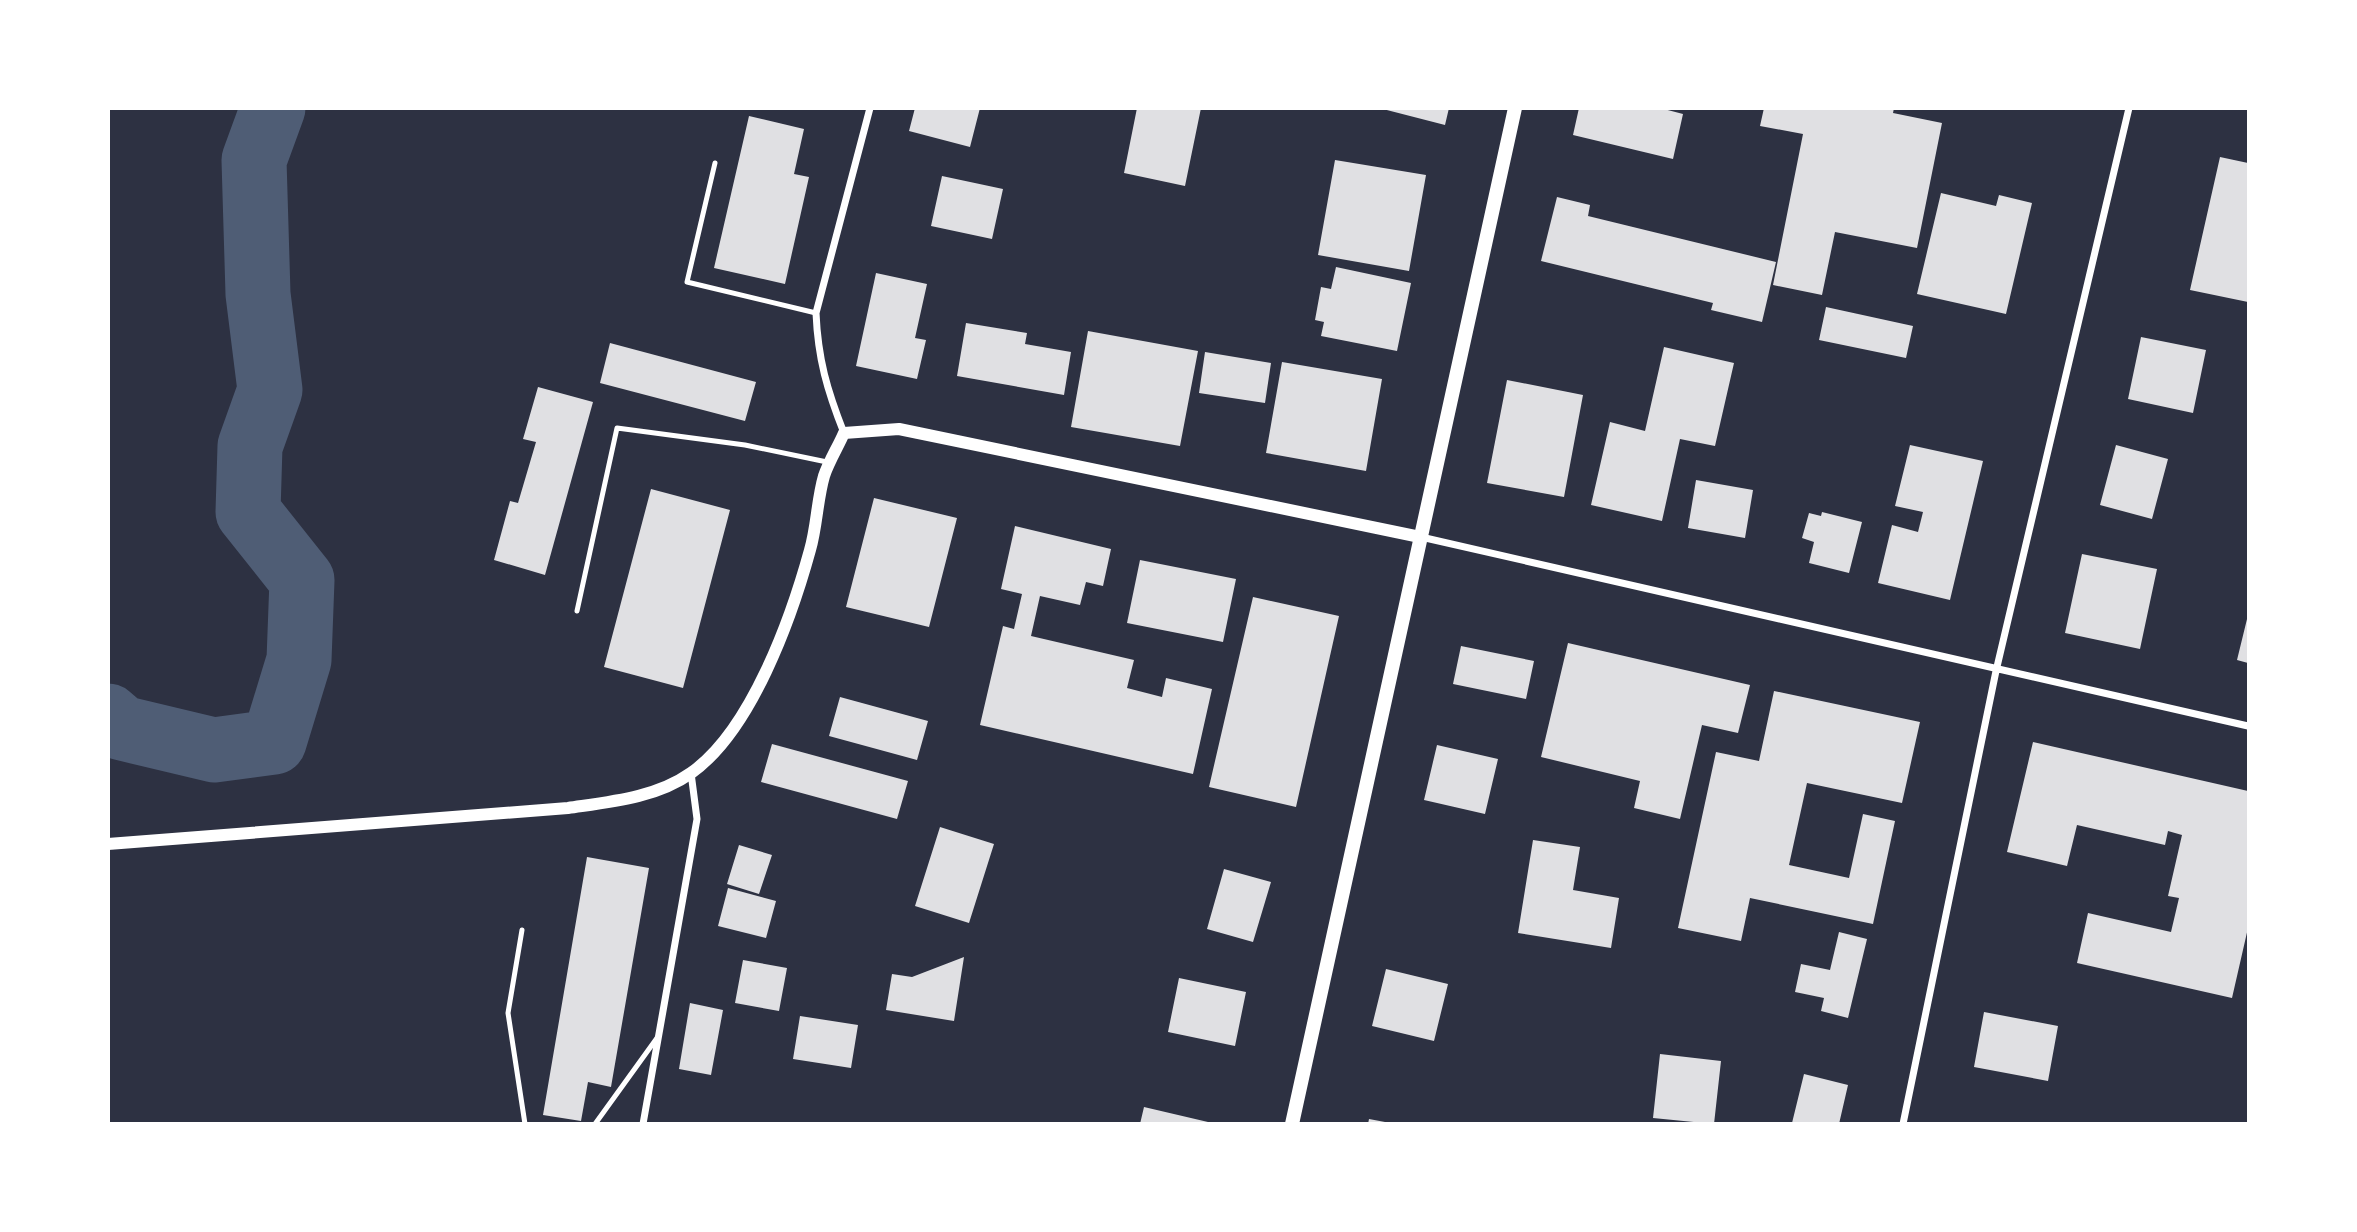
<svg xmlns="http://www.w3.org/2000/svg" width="2357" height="1232" font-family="'Libre Baskerville',serif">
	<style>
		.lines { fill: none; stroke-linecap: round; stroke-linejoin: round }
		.river { stroke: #4f5d75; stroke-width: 65 }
		.building { fill: #e0e0e3 }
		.service { stroke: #fff; stroke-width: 5 }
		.minor { stroke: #fff; stroke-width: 7 }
		.tertiary { stroke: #fff; stroke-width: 12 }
		.secondary { stroke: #fff; stroke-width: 14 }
	</style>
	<rect width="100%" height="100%" fill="#2d3142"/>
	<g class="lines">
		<!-- river -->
		<path class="river" d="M 108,716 L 122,728 L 214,750 L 274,742 L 299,660 L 302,580 L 248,512 L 250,446 L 270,390 L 258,294 L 254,160 L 273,108"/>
	</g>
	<!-- building -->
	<path class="building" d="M 915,108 L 980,108 L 970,147 L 909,131 Z
		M 1137,108 L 1201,108 L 1185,186 L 1124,173 Z
		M 1379,108 L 1449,108 L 1445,125 Z
		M 1579,108 L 1660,108 L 1683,114 L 1673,159 L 1573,135 Z
		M 1764,108 L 1894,108 L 1893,113 L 1942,123 L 1917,248 L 1835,232 L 1822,295 L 1773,285 L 1803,134 L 1760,126 Z
		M 749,116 L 804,129 L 794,174 L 809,177 L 785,284 L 714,268 Z
		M 2220,157 L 2248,163 L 2248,302 L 2190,290 Z
		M 1335,160 L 1426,175 L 1409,271 L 1318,255 Z
		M 942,176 L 1003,189 L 992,239 L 931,226 Z
		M 1941,193 L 1996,206 L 1999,195 L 2032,203 L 2006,314 L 1917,294 Z
		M 1557,197 L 1590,205 L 1588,216 L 1776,262 L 1762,322 L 1711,310 L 1713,303 L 1541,261 Z
		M 1336,267 L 1411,283 L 1397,351 L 1321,336 L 1324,322 L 1315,320 L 1321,287 L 1331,289 Z
		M 876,273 L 927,284 L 915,338 L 926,340 L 917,379 L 856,366 Z
		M 1826,307 L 1913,326 L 1906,358 L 1819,340 Z
		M 966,323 L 1027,333 L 1025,344 L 1071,352 L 1064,395 L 957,376 Z
		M 1088,331 L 1198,351 L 1180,446 L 1071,427 Z
		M 2141,337 L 2206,350 L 2193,413 L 2128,399 Z
		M 610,343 L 756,382 L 745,421 L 600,383 Z
		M 1664,347 L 1734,363 L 1715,446 L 1680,439 L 1662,521 L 1591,505 L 1610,422 L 1645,431 Z
		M 1205,352 L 1271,363 L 1265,403 L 1199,393 Z
		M 1282,362 L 1382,379 L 1366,471 L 1266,453 Z
		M 1507,380 L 1583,395 L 1564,497 L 1487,483 Z
		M 538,387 L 593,402 L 545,575 L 494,560 L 510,501 L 518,503 L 536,442 L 523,439 Z
		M 1910,445 L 1983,461 L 1950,600 L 1878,583 L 1892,525 L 1918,532 L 1923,512 L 1895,506 Z
		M 2116,445 L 2168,459 L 2152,519 L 2100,505 Z
		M 1696,480 L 1753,490 L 1745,538 L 1688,528 Z
		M 651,489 L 730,510 L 683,688 L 604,667 Z
		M 874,498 L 957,518 L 929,627 L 846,607 Z
		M 1822,512 L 1862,522 L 1849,573 L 1809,563 L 1814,542 L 1802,538 L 1809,513 L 1821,516 Z
		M 1015,526 L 1111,549 L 1103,586 L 1086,582 L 1080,605 L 1040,596 L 1031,636 L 1134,660 L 1127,688 L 1162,697 L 1166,678 L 1212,689 L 1193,774 L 980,725 L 1003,626 L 1014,629 L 1022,594 L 1001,589 Z
		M 2082,554 L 2157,569 L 2140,649 L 2065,633 Z
		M 1140,560 L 1236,579 L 1223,642 L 1127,623 Z
		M 1253,597 L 1339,616 L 1296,807 L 1209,787 Z
		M 2248,615 L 2248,663 L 2237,660 Z
		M 1568,643 L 1750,685 L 1738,733 L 1702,725 L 1680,819 L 1634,808 L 1640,781 L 1541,757 Z
		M 1461,646 L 1534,661 L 1526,699 L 1453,684 Z
		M 1774,691 L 1920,722 L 1902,803 L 1807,783 L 1789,865 L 1849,878 L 1863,814 L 1895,821 L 1873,924 L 1750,898 L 1741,941 L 1678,928 L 1716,752 L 1759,761 Z
		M 840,697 L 928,721 L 917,760 L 829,736 Z
		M 2033,742 L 2248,791 L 2248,928 L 2232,998 L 2077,963 L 2088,913 L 2171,932 L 2179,898 L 2168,896 L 2182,835 L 2168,831 L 2165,845 L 2077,825 L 2067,866 L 2007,852 Z
		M 772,744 L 908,781 L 897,819 L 761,782 Z
		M 1437,745 L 1498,759 L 1485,814 L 1424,800 Z
		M 940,827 L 994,844 L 969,923 L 915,906 Z
		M 1533,840 L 1580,847 L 1573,890 L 1619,898 L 1611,948 L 1518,933 Z
		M 739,845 L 772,855 L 759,894 L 727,884 Z
		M 587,857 L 649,868 L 611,1087 L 588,1082 L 581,1121 L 543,1115 Z
		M 1224,869 L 1271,882 L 1253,942 L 1207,929 Z
		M 728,888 L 776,901 L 766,938 L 718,926 Z
		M 1839,932 L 1867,939 L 1848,1018 L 1821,1011 L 1824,998 L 1795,992 L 1801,964 L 1830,970 Z
		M 964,957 L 954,1021 L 886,1010 L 892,974 L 912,977 Z
		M 743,960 L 787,968 L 779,1011 L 735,1003 Z
		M 1386,969 L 1448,984 L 1434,1041 L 1372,1026 Z
		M 1179,978 L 1246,992 L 1235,1046 L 1168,1032 Z
		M 690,1003 L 723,1010 L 711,1075 L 679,1069 Z
		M 1984,1012 L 2058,1026 L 2048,1081 L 1974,1067 Z
		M 800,1016 L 858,1025 L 851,1068 L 793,1059 Z
		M 1660,1054 L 1721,1061 L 1714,1124 L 1653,1118 Z
		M 1804,1074 L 1848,1085 L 1839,1124 L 1792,1123 Z
		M 1144,1107 L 1208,1122 L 1208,1124 L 1140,1124 Z
		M 1369,1119 L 1385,1122 L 1385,1124 L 1368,1124 Z"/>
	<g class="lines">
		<!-- service -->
		<path class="service" d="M 715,163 L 687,282 L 816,313
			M 577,611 L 617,428 L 745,445 L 827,462
			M 522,930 L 508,1013 L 525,1124
			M 595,1124 L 657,1038"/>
		<!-- minor -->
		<path class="minor" d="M 844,433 C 827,390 818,359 816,313 L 870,108
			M 1421,537 L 2248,726
			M 643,1124 L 697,819 L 691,773
			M 1903,1124 L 1996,671 L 2129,108"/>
		<!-- tertiary -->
		<path class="tertiary" d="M 108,844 L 568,808 C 609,802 656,798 691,773 C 751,731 791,619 810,550 C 817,526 817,500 824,476 C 829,461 838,447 844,433 L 899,429 L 1420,537"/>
		<!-- secondary -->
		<path class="secondary" d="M 1292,1124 L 1515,108"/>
	</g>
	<!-- border -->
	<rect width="2357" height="1232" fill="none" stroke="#ffffff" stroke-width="220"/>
</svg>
